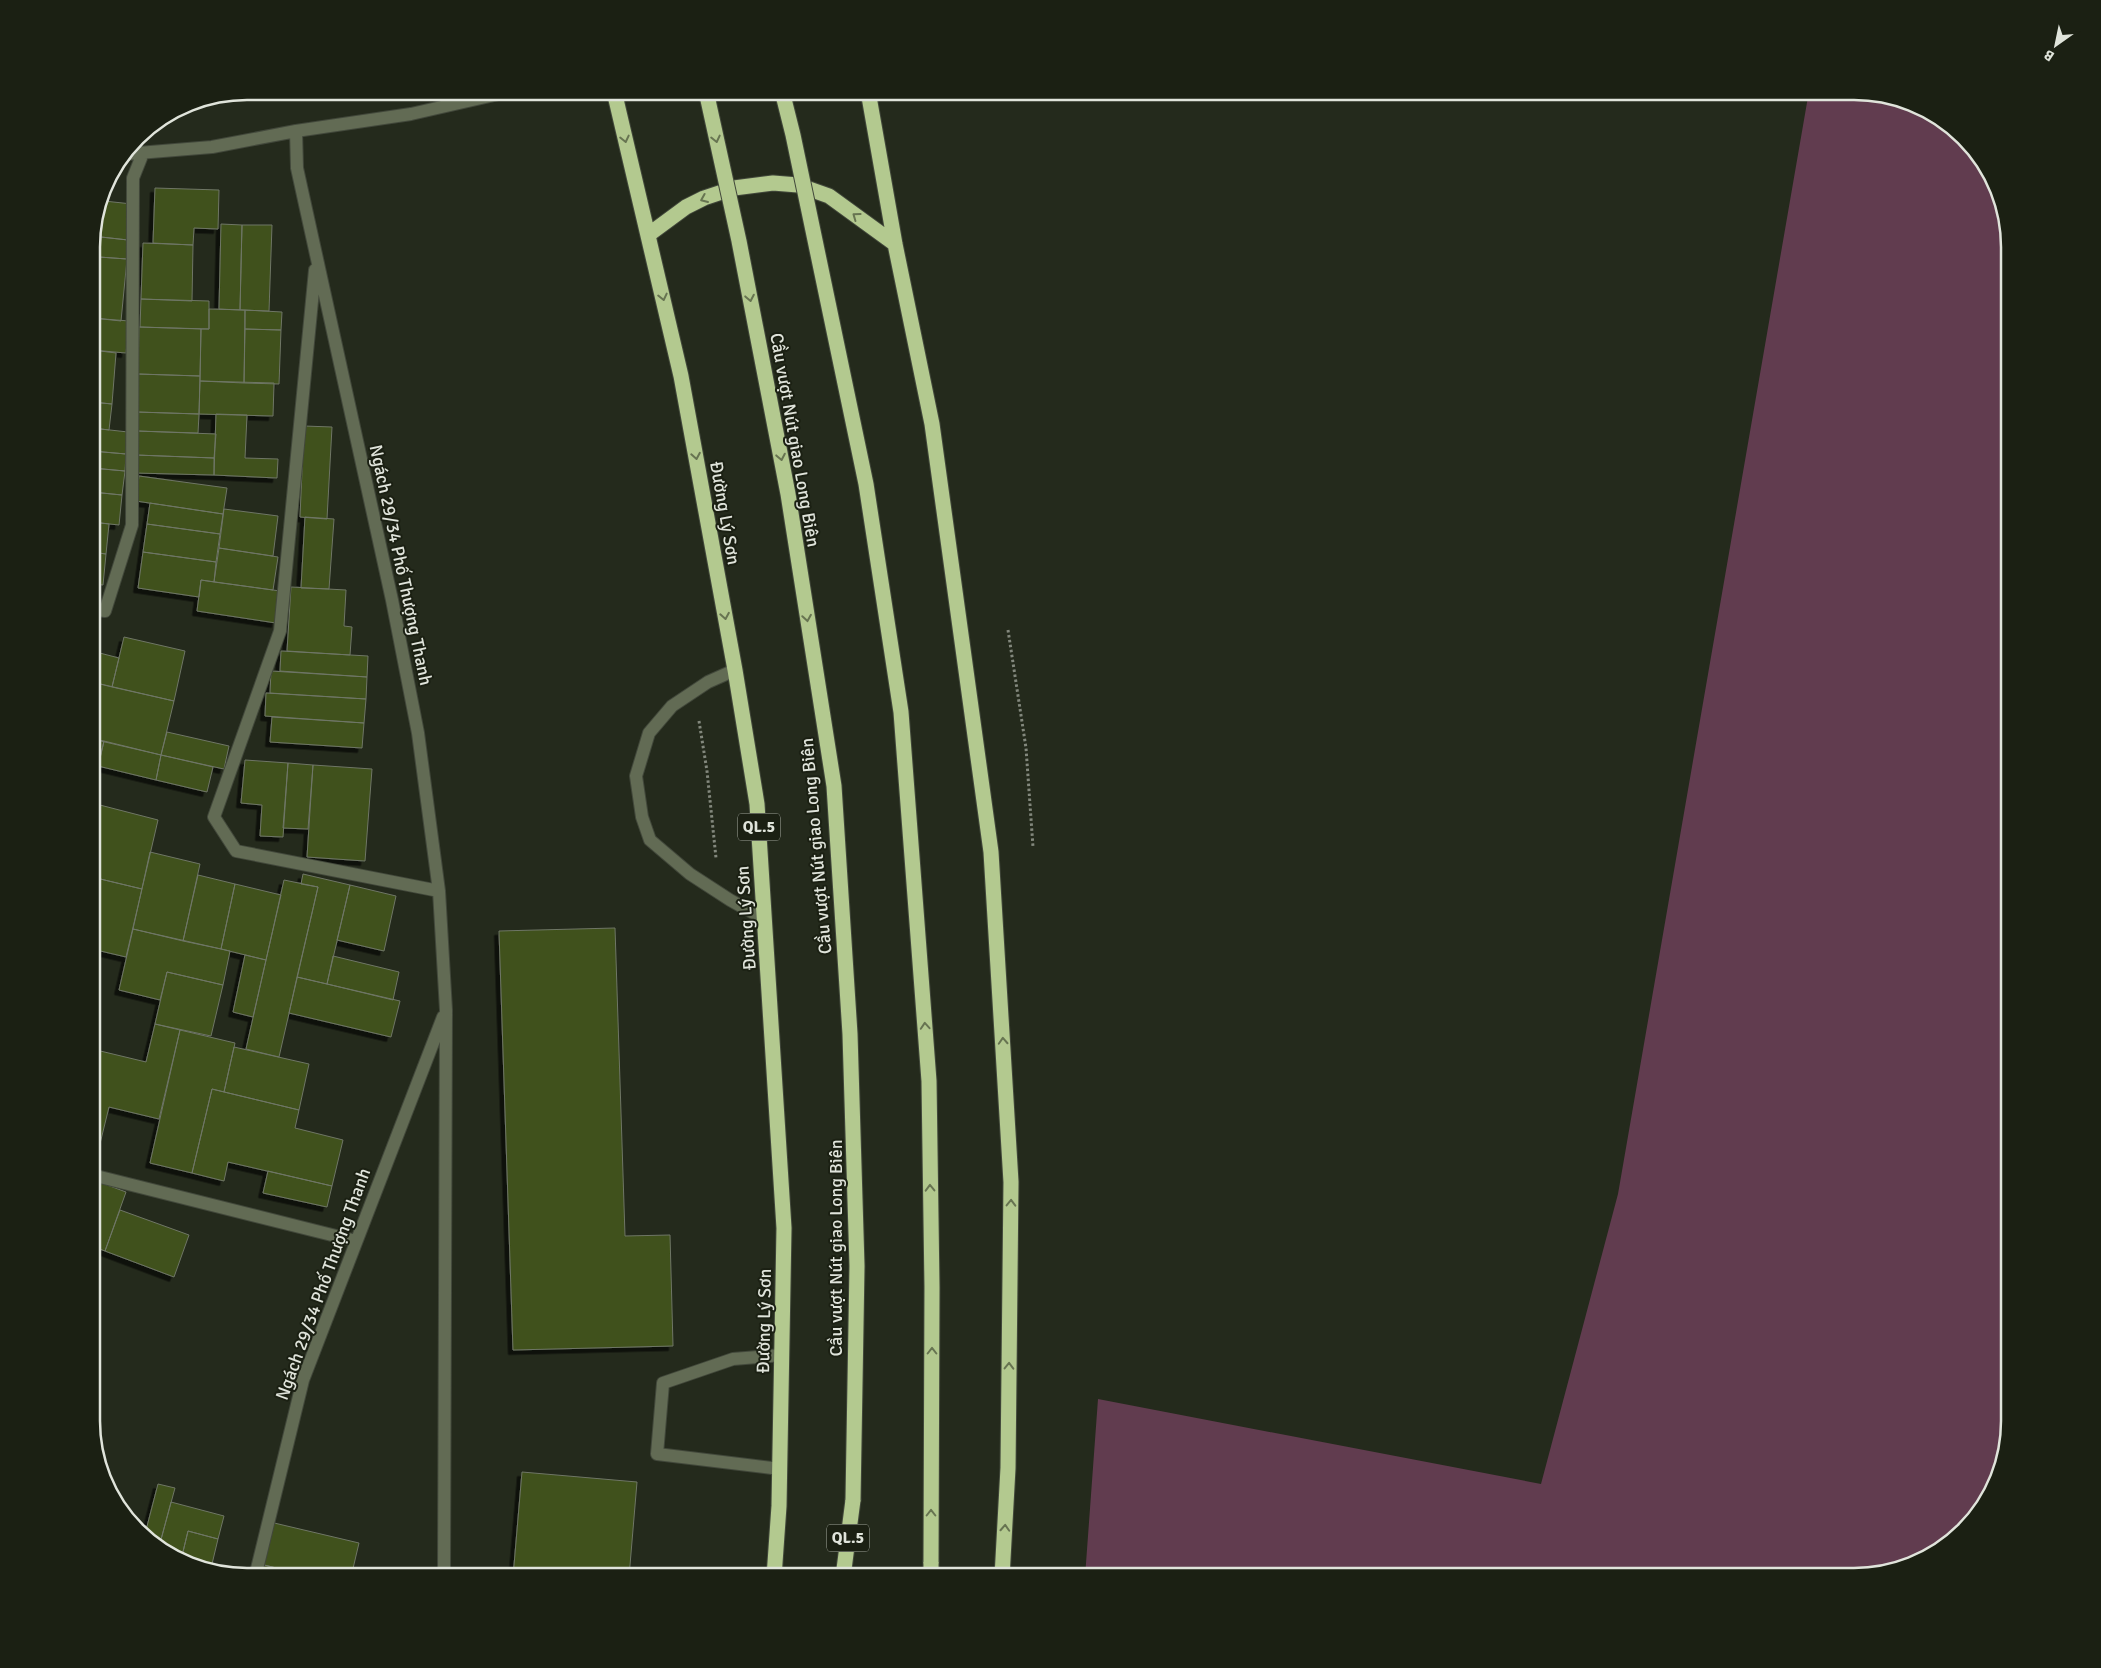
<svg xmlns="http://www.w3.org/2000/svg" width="2101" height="1668" font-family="Signika,sans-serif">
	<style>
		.green { fill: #613c4f }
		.building { fill: #3f511a; stroke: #6f7666; filter: url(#shadow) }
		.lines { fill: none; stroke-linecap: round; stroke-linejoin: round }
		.minor-casing { stroke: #42483b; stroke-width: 14 }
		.highway-casing { stroke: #42483b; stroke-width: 17 }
		.path { stroke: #83887d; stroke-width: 3; stroke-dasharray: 2.5 2.5; stroke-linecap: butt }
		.minor { stroke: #626b54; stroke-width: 12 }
		.highway { stroke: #b3c98f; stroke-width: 15 }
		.highway-bridge-casing { stroke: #42483b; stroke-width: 17; stroke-linecap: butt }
		.highway-bridge { stroke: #b3c98f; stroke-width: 15 }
		.oneway { stroke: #677451 }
		.labels { text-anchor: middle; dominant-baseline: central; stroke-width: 4; stroke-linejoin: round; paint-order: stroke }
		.shield { fill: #1b2013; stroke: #a5a99f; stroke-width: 1 }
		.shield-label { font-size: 16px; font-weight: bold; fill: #e0e4db }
		.street-label { font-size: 18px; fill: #e0e4db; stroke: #1b2013 }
		.rim { fill: none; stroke: #e0e4db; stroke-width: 2.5 }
	</style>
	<defs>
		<filter id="shadow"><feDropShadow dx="-4.5" dy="4.5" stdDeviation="0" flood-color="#0009"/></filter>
	</defs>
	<rect width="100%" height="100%" fill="#242a1c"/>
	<!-- green -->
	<path class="green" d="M 1809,91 L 1854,91 L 1913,103 L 1957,130 L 1994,178 L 2010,247 L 2010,1421 L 1998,1480 L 1971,1524 L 1923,1561 L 1854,1577 L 1085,1577 L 1098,1399 L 1541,1484 L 1618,1194 Z"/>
	<!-- building -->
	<path class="building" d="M 155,188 L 219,190 L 218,229 L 194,228 L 193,245 L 153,243 Z
		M 101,201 L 104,201 L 99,257 L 92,256 L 92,236 Z
		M 104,201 L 132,204 L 128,240 L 101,237 Z
		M 221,224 L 242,225 L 240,310 L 219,309 Z
		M 242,225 L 272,225 L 269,311 L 240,310 Z
		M 101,237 L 128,240 L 127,259 L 99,257 Z
		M 143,243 L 193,245 L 192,301 L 141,299 Z
		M 92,256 L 99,257 L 93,318 L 92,318 Z
		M 99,257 L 127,259 L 121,321 L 93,318 Z
		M 141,299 L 209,301 L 209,329 L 140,327 Z
		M 209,309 L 245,310 L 244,383 L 200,381 L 201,329 L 209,329 Z
		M 245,310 L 282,312 L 281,330 L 245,329 Z
		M 92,318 L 129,321 L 126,353 L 92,350 Z
		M 139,327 L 201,329 L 200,376 L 138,374 Z
		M 245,329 L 281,330 L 279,384 L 244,383 Z
		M 92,350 L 116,353 L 112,404 L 92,402 Z
		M 138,374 L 200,376 L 199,414 L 137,412 Z
		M 200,381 L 274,383 L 273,416 L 199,414 Z
		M 92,402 L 112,404 L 109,430 L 92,428 Z
		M 137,412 L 199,414 L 198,433 L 137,431 Z
		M 216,414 L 247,415 L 245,458 L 278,459 L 277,478 L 214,475 Z
		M 304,426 L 332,427 L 327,519 L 300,517 Z
		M 92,428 L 128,432 L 126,454 L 92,451 Z
		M 137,431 L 216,434 L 214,458 L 136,455 Z
		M 92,451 L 126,454 L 125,471 L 92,468 Z
		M 136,455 L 214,458 L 214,475 L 135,473 Z
		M 92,468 L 125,471 L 122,495 L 92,492 Z
		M 139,476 L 227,488 L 223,514 L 136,501 Z
		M 92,492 L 122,495 L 119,525 L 92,522 Z
		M 150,503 L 223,514 L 220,534 L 147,524 Z
		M 224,509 L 278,516 L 273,556 L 219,548 Z
		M 305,517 L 334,519 L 329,589 L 301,588 Z
		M 92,522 L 109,524 L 106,554 L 92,552 Z
		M 147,524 L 220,534 L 216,562 L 143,552 Z
		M 219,548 L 278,557 L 273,590 L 214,582 Z
		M 92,552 L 106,554 L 103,585 L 92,584 Z
		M 143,552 L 216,562 L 214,582 L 201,580 L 199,597 L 138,588 Z
		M 201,580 L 280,591 L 276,623 L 197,611 Z
		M 291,587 L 346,590 L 344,626 L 352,627 L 350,655 L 287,651 Z
		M 92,617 L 99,619 L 92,654 Z
		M 124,637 L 185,651 L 174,701 L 112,687 Z
		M 92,651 L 119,658 L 112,687 L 92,682 Z
		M 281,651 L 368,656 L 367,677 L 280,671 Z
		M 271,671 L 367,677 L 366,699 L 270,693 Z
		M 92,682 L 174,701 L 161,755 L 92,739 Z
		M 266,693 L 366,699 L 364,723 L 265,716 Z
		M 272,717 L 364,723 L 362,748 L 270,742 Z
		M 167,732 L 229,746 L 224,769 L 161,755 Z
		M 92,739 L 104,741 L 96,777 L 92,776 Z
		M 104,741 L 161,755 L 156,780 L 98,766 Z
		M 161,755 L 213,767 L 207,792 L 156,780 Z
		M 245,760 L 288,763 L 283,837 L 260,836 L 262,805 L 241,803 Z
		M 288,763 L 313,765 L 308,829 L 283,828 Z
		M 313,765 L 372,769 L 365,861 L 307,857 Z
		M 96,804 L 158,820 L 142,889 L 92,877 L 92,822 Z
		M 150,852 L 200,864 L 183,941 L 133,929 Z
		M 303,874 L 350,885 L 327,984 L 297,977 L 318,887 L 301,884 Z
		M 198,875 L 235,884 L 221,949 L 183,941 Z
		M 92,877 L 142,889 L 126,957 L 92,949 Z
		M 284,880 L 318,887 L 279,1057 L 246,1049 Z
		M 235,884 L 281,895 L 266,960 L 221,949 Z
		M 350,885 L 396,896 L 384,951 L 337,940 Z
		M 615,928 L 625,1236 L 670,1235 L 673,1346 L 513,1350 L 499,931 Z
		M 133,929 L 230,951 L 223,985 L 167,972 L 160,1000 L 119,990 Z
		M 245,955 L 266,960 L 253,1017 L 233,1012 Z
		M 333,956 L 399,972 L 393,1000 L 327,984 Z
		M 167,972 L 223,985 L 211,1036 L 155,1024 Z
		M 297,977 L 400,1001 L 391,1037 L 289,1013 Z
		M 155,1024 L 180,1030 L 159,1119 L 109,1107 L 97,1156 L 92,1155 L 92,1049 L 146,1062 Z
		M 180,1030 L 235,1043 L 224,1092 L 212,1089 L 192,1173 L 150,1163 Z
		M 234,1047 L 309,1064 L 299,1110 L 224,1092 Z
		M 212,1089 L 299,1110 L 295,1128 L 343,1140 L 332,1186 L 228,1162 L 224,1181 L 192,1173 Z
		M 268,1171 L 332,1186 L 327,1207 L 263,1193 Z
		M 99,1182 L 126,1192 L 105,1251 L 92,1246 L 92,1201 Z
		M 120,1210 L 189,1235 L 174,1277 L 105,1251 Z
		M 522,1472 L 637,1482 L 629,1577 L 513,1577 Z
		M 158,1484 L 175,1488 L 159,1547 L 144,1538 Z
		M 171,1502 L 224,1516 L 218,1539 L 188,1531 L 182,1556 L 168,1552 L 159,1547 Z
		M 270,1522 L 359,1543 L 351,1577 L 313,1577 L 260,1564 Z
		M 188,1531 L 218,1539 L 212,1564 L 182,1556 Z
		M 168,1552 L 201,1561 L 199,1569 L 197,1568 Z
		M 260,1564 L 313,1577 L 257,1577 Z"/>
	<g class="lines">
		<!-- minor casing -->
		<g class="minor-casing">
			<path id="minor" d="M 296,131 L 297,168 L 392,600 L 418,733 L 439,891 L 446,1010 L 444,1577
				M 126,154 L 212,147 L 296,131 L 411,114 L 511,91
				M 315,270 L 280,631 L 214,817 L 236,851 L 439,891
				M 92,609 L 105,611 L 132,525 L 133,178 L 143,153
				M 735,670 L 708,682 L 672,706 L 649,733 L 636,776 L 642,817 L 650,840 L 690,874 L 730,900 L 764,919
				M 92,1175 L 356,1241
				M 780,1469 L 657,1454 L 663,1383 L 733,1359 L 782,1355
				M 255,1577 L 303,1380 L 443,1017"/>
		</g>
		<!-- highway casing -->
		<g class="highway-casing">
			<path id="highway" d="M 614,91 L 681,376 L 735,670 L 757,804 L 784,1228 L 779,1506 L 774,1577
				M 868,91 L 895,244 L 932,424 L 991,852 L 1011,1182 L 1008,1468 L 1002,1577
				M 648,235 L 686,207 L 704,198 L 734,188 L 773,183 L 798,185 L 829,196 L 895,244
				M 843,1577 L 853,1500
				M 931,1577 L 931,1562"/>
		</g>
		<!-- path -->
		<path class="path" d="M 1008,630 L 1026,748 L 1033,847
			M 699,721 L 707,771 L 716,858"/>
		<!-- minor -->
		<use href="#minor" class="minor"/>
		<!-- highway -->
		<use href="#highway" class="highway"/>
		<!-- highway-bridge casing -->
		<g class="highway-bridge-casing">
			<path id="highway-bridge" d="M 706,91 L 739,241 L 788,494 L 834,786 L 850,1034 L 857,1266 L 853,1500
				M 782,91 L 793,135 L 866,484 L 901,712 L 929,1081 L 932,1287 L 931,1562"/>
		</g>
		<!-- highway-bridge -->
		<use href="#highway-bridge" class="highway-bridge"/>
	</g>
	<!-- one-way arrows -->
	<defs><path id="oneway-chevron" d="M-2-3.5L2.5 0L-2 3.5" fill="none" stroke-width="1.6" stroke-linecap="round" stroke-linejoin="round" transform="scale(1.25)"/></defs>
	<g class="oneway">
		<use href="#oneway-chevron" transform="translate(625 139) rotate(77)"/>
		<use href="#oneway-chevron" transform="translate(716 139) rotate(77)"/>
		<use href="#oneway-chevron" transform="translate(704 199) rotate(157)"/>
		<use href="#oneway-chevron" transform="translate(856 216) rotate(-144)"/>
		<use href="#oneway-chevron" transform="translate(663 297) rotate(77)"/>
		<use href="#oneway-chevron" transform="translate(750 298) rotate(79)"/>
		<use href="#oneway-chevron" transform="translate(696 456) rotate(80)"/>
		<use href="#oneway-chevron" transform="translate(781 457) rotate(79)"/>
		<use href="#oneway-chevron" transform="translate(725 616) rotate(80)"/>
		<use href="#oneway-chevron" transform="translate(807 618) rotate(81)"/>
		<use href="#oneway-chevron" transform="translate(925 1026) rotate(-94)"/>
		<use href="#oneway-chevron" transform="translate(1003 1041) rotate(-93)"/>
		<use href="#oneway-chevron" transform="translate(930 1188) rotate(-91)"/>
		<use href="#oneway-chevron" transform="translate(1011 1203) rotate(-89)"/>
		<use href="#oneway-chevron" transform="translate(932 1351) rotate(-90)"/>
		<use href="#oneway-chevron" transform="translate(1009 1366) rotate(-89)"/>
		<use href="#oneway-chevron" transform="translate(931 1513) rotate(-90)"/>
		<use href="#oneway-chevron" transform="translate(1005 1528) rotate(-87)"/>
	</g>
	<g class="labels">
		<!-- shield labels -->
		<g class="shield">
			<rect x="738" y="813.5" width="42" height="27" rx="4"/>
			<rect x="827" y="1524.5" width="42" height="27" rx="4"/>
		</g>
		<g class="shield-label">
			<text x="759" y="827">QL.5</text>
			<text x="848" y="1538">QL.5</text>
		</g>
		<!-- street labels -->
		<g class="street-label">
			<text transform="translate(795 440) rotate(80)">Cầu vượt Nút giao Long Biên</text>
			<text transform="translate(725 513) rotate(80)">Đường Lý Sơn</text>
			<text transform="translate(401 565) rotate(78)">Ngách 29/34 Phố Thượng Thanh</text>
			<text transform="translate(816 846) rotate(-95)">Cầu vượt Nút giao Long Biên</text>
			<text transform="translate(746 918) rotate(-94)">Đường Lý Sơn</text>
			<text transform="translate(836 1248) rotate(-90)">Cầu vượt Nút giao Long Biên</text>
			<text transform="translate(323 1284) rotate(-70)">Ngách 29/34 Phố Thượng Thanh</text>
			<text transform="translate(764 1321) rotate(-89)">Đường Lý Sơn</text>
		</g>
	</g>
	<!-- crop -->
	<path d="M0 0H2101V1668H0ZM247 100H1854A147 147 0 0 1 2001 247V1421A147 147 0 0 1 1854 1568H247A147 147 0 0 1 100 1421V247A147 147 0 0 1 247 100Z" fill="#1b2013" fill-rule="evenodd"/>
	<path class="rim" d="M247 100H1854A147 147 0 0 1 2001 247V1421A147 147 0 0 1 1854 1568H247A147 147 0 0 1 100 1421V247A147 147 0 0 1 247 100Z"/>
	<!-- north arrow -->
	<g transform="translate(2056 45) rotate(213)" stroke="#1b2013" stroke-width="4" paint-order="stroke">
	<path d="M0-4L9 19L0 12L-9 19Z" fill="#e0e4db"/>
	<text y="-8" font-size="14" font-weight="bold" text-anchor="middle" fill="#e0e4db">B</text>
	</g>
</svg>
